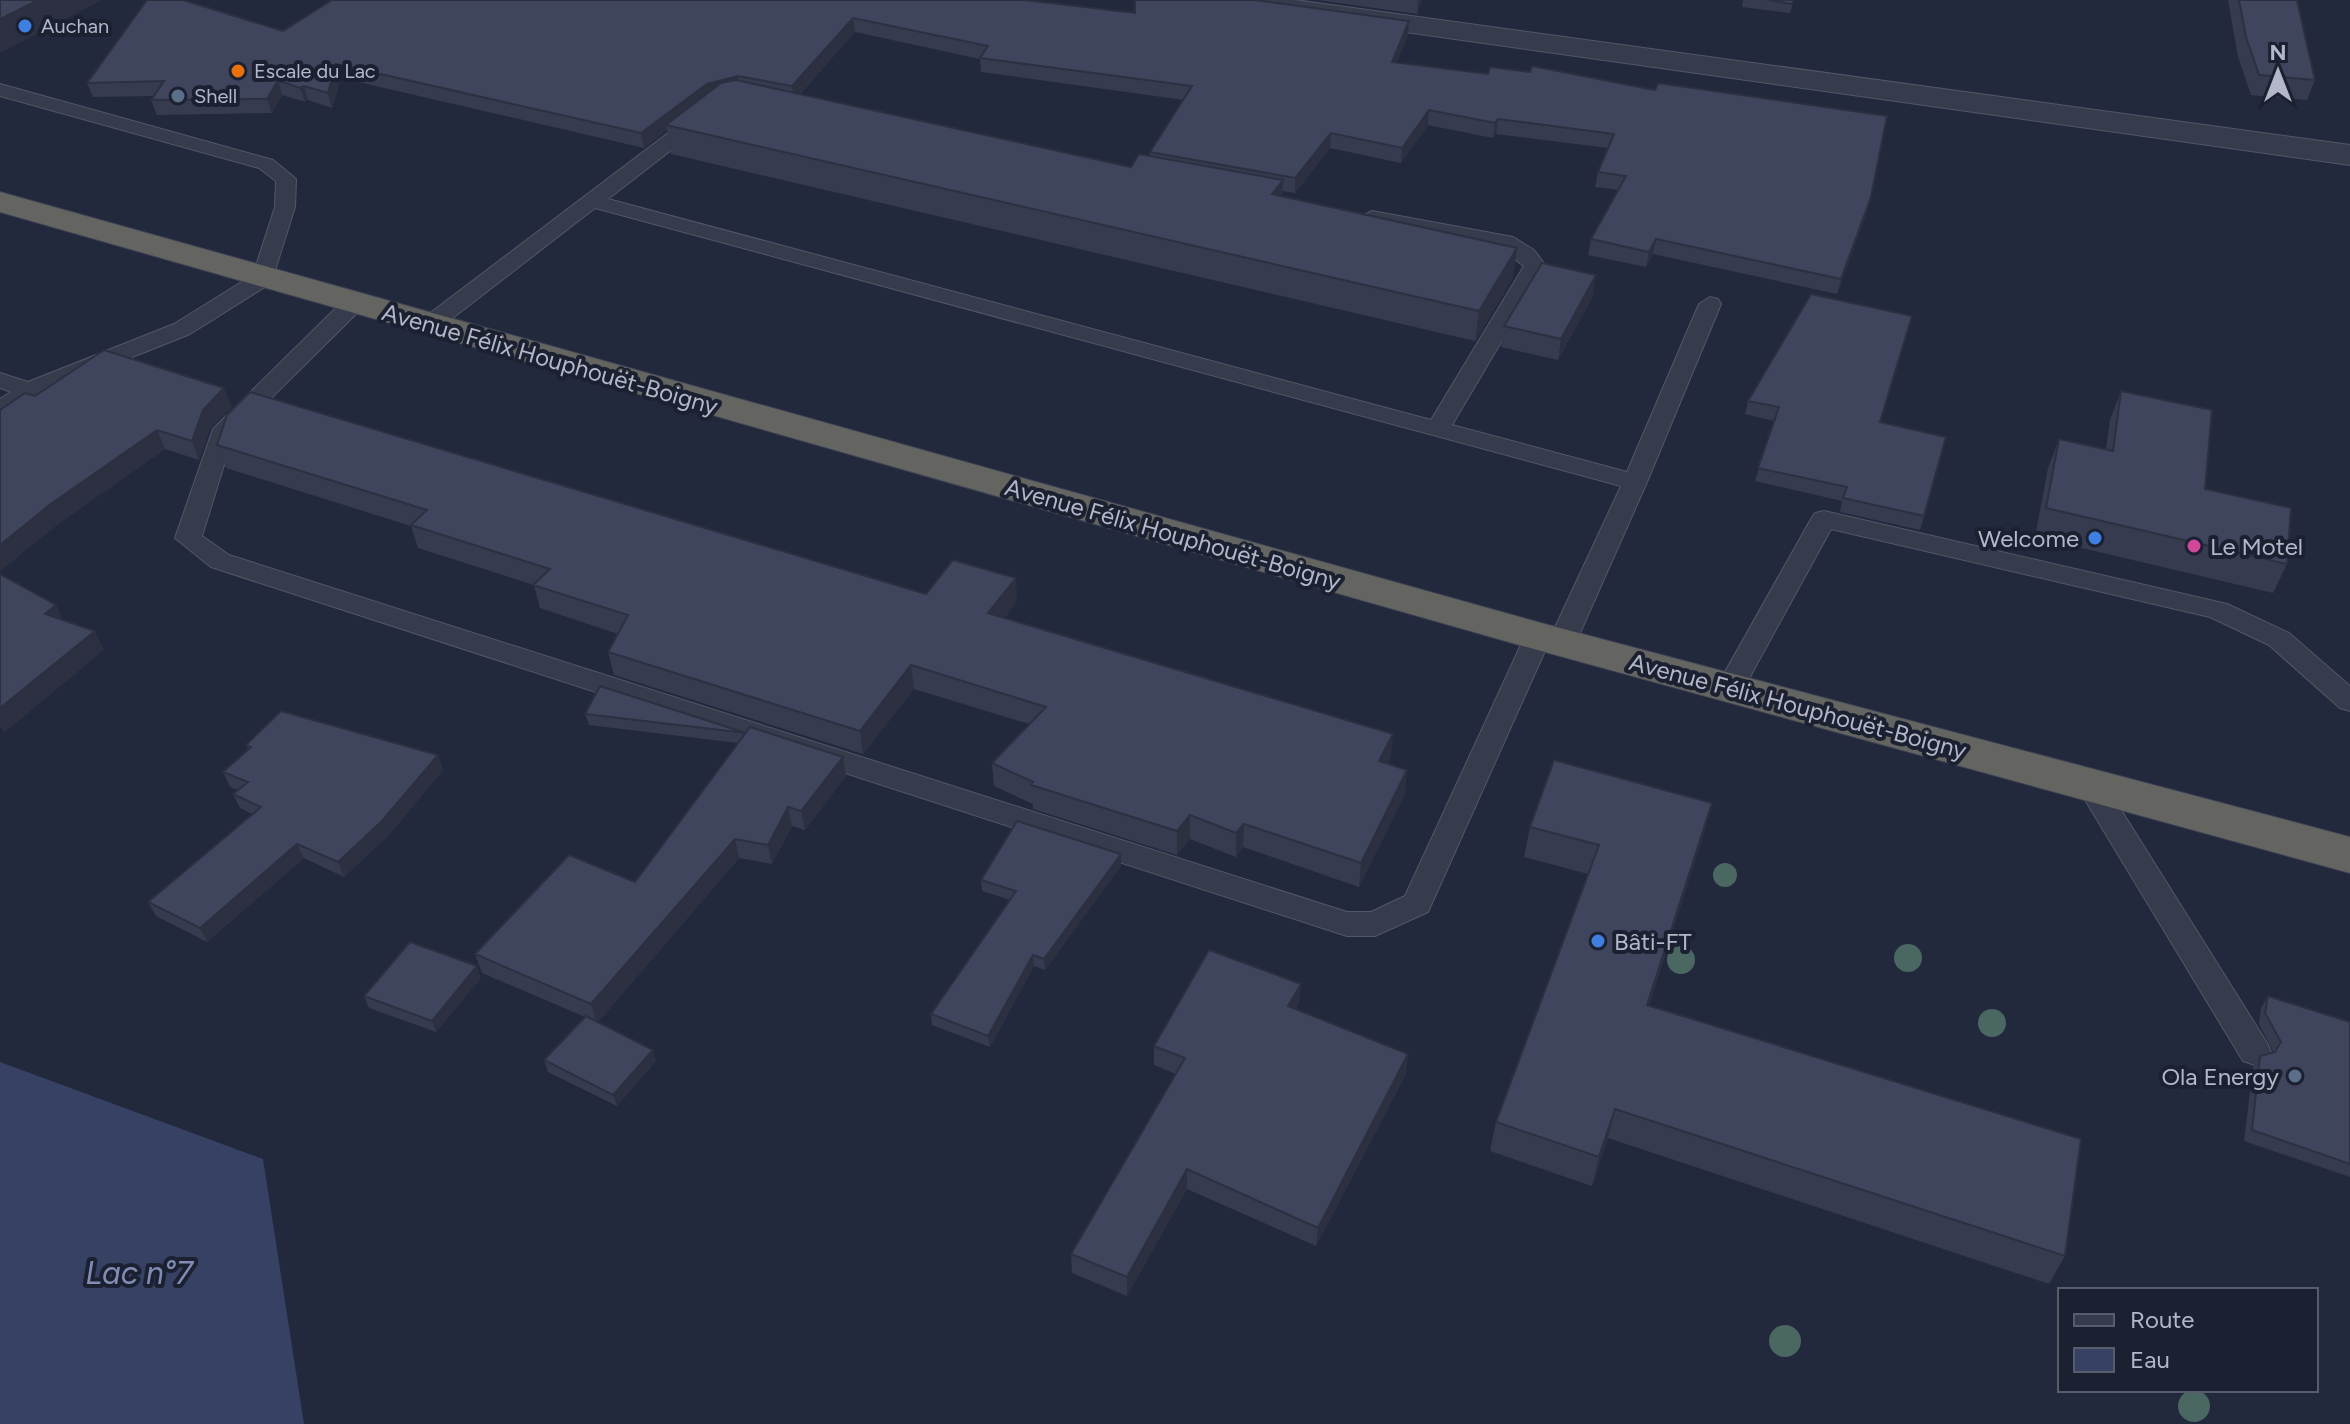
<svg xmlns="http://www.w3.org/2000/svg" width="2350" height="1424" font-family="Figtree,sans-serif">
	<style>
		.water { fill: #364164 }
		.lines { fill: none; stroke-linecap: round; stroke-linejoin: round }
		.service-casing { stroke: #525768; stroke-width: 2 }
		.minor-casing { stroke: #525768; stroke-width: 2 }
		.trunk-casing { stroke: #3f4455; stroke-width: 2 }
		.service { fill: #373c4d; fill-rule: evenodd }
		.minor { fill: #373c4d; fill-rule: evenodd }
		.trunk { fill: #646460; fill-rule: evenodd }
		.tree { fill: #4a6761 }
		.wall { fill: #363b50; fill-rule: evenodd }
		.shaded-wall { fill: #2c3041 }
		.building { fill: #3f455d; stroke: #2c3041; stroke-width: 2 }
		.shop-dot { fill: #3f7fe0; stroke: #1c2132; stroke-width: 3 }
		.food-dot { fill: #e8710a; stroke: #1c2132; stroke-width: 3 }
		.service-dot { fill: #5c6f8a; stroke: #1c2132; stroke-width: 3 }
		.hotel-dot { fill: #d1479c; stroke: #1c2132; stroke-width: 3 }
		.labels { text-anchor: middle; dominant-baseline: central; stroke-width: 8; stroke-linejoin: round; paint-order: stroke }
		.far-poi-label { font-size: 20px; fill: #b3b7c8; stroke: #1c2132; text-anchor: start }
		.street-label { font-size: 24px; fill: #b3b7c8; stroke: #1c2132 }
		.poi-label { font-size: 24px; fill: #b3b7c8; stroke: #1c2132; text-anchor: end }
		.near-water-label { font-size: 32px; font-style: italic; fill: #818db5; stroke: #1c2132 }
	</style>
	<rect width="100%" height="100%" fill="#23293d"/>
	<!-- water -->
	<path class="water" d="M 0,1062 L 263,1159 L 304,1424 L 0,1424 Z"/>
	<g class="lines">
		<!-- service casing -->
		<g class="service-casing">
			<path id="service" d="M 0,84 L 273,160 L 296,179 L 295,207 L 271,283 L 190,334 L 37,395 L 8,415 L 0,417 L 0,399 L 11,392 L 0,388 L 0,373 L 28,382 L 174,324 L 253,275 L 275,207 L 276,181 L 259,168 L 0,96 Z
				M 699,113 L 706,115 L 709,119 L 706,123 L 608,199 L 1431,420 L 1524,266 L 1498,247 L 1372,223 L 1361,217 L 1372,211 L 1513,237 L 1534,250 L 1546,266 L 1452,425 L 1627,472 L 1699,304 L 1710,297 L 1718,299 L 1721,304 L 1647,482 L 1576,642 L 1572,648 L 1562,651 L 1552,648 L 1549,642 L 1428,912 L 1375,936 L 1347,936 L 211,567 L 175,538 L 213,429 L 345,299 L 361,299 L 364,304 L 361,309 L 233,436 L 202,536 L 229,555 L 1347,912 L 1371,912 L 1405,896 L 1525,636 L 1528,630 L 1538,627 L 1548,630 L 1551,636 L 1621,486 L 595,208 L 437,330 L 421,330 L 418,325 L 421,320 L 692,115 Z
				M 1824,511 L 2227,604 L 2289,633 L 2350,686 L 2350,711 L 2340,708 L 2269,645 L 2210,617 L 1831,529 L 1740,695 L 1730,697 L 1720,695 L 1716,688 L 1811,519 L 1815,513 Z
				M 2091,775 L 2101,778 L 2267,1043 L 2271,1052 L 2267,1061 L 2255,1065 L 2243,1061 L 2076,785 L 2081,778 Z"/>
		</g>
		<!-- minor casing -->
		<g class="minor-casing">
			<path id="minor" d="M 1220,0 L 1295,0 L 2350,145 L 2350,165 L 1234,8 L 1224,6 Z"/>
		</g>
		<!-- trunk casing -->
		<g class="trunk-casing">
			<path id="trunk" d="M 0,192 L 1541,623 L 2350,837 L 2350,873 L 1523,646 L 0,212 Z"/>
		</g>
		<!-- service -->
		<use href="#service" class="service"/>
		<!-- minor -->
		<use href="#minor" class="minor"/>
		<!-- trunk -->
		<use href="#trunk" class="trunk"/>
	</g>
	<!-- trees -->
	<g class="tree">
		<circle cx="1725" cy="875" r="12"/>
		<circle cx="1908" cy="958" r="14"/>
		<circle cx="1681" cy="960" r="14"/>
		<circle cx="1992" cy="1023" r="14"/>
		<circle cx="1785" cy="1341" r="16"/>
		<circle cx="2194" cy="1406" r="16"/>
	</g>
	<!-- wall -->
	<path class="wall" d="M 332,0 L 1135,13 L 1409,21 L 1408,35 L 1396,63 L 1867,212 L 1837,294 L 1653,254 L 1646,267 L 1588,255 L 1591,239 L 1619,190 L 1595,187 L 1598,172 L 1608,148 L 1496,134 L 1493,138 L 1428,125 L 1401,163 L 1330,148 L 1295,193 L 1283,191 L 1282,196 L 1513,278 L 1475,341 L 671,154 L 667,130 L 644,148 L 341,78 L 332,108 L 308,100 L 305,102 L 282,95 L 272,113 L 157,115 L 151,100 L 154,96 L 93,97 L 87,83 L 283,31 ZM 855,32 L 980,59 L 981,72 L 1184,100 L 1150,152 L 1150,156 L 1131,167 L 800,94 Z
		M 1317,0 L 1422,0 L 1417,14 Z
		M 1743,0 L 1794,0 L 1790,13 L 1742,7 Z
		M 2228,0 L 2297,0 L 2315,80 L 2307,100 L 2251,95 L 2238,57 Z
		M 1593,296 L 1558,360 L 1501,347 L 1504,326 Z
		M 2121,391 L 2205,489 L 2287,564 L 2273,593 L 2035,537 L 2048,468 L 2059,439 L 2106,449 L 2110,420 Z
		M 35,396 L 232,407 L 210,428 L 199,460 L 165,449 L 61,522 Z
		M 1748,401 L 1880,422 L 1924,516 L 1920,530 L 1840,512 L 1842,501 L 1755,481 L 1774,421 L 1745,414 Z
		M 217,445 L 926,594 L 1017,601 L 1005,617 L 1391,757 L 1387,764 L 1405,794 L 1359,887 L 1243,847 L 1236,857 L 1190,839 L 1177,855 L 1033,809 L 1033,804 L 994,786 L 992,763 L 1029,724 L 914,689 L 863,754 L 614,675 L 608,652 L 618,634 L 540,608 L 534,585 L 418,548 L 411,526 L 226,468 Z
		M 585,714 L 746,733 L 843,757 L 846,776 L 805,830 L 792,826 L 772,864 L 739,858 L 598,1022 L 656,1061 L 617,1106 L 548,1072 L 544,1060 L 585,1017 L 482,973 L 475,954 L 635,882 L 738,743 L 589,725 Z
		M 246,745 L 438,755 L 443,770 L 388,836 L 344,877 L 304,858 L 207,942 L 156,916 L 148,902 L 252,814 L 240,808 L 233,794 L 238,790 L 230,787 L 223,772 L 248,750 Z
		M 1712,803 L 1704,833 L 1649,1005 L 2065,1256 L 2049,1284 L 1608,1138 L 1592,1186 L 1490,1151 L 1496,1122 L 1588,874 L 1524,857 L 1530,827 Z
		M 1121,866 L 1045,970 L 1034,966 L 990,1047 L 932,1025 L 931,1014 L 1010,900 L 982,891 L 981,880 Z
		M 481,978 L 436,1032 L 369,1008 L 364,996 Z
		M 1301,984 L 1299,1003 L 1296,1009 L 1408,1054 L 1406,1074 L 1316,1246 L 1187,1189 L 1127,1296 L 1072,1273 L 1071,1254 L 1176,1074 L 1154,1065 L 1154,1046 Z
		M 2268,996 L 2350,1022 L 2350,1177 L 2244,1141 L 2253,1067 L 2260,1056 L 2274,1053 L 2259,1024 L 2261,1008 Z"/>
	<!-- shaded-wall -->
	<path class="shaded-wall" d="M 38,0 L 102,0 L 0,53 L 0,19 Z
		M 1418,0 L 1422,0 L 1417,14 Z
		M 853,18 L 855,32 L 794,100 L 792,86 Z
		M 1409,21 L 1408,35 L 1391,77 L 1392,62 Z
		M 336,64 L 341,78 L 332,108 L 328,93 Z
		M 738,76 L 741,90 L 666,125 L 667,130 L 644,148 L 641,133 L 707,84 Z
		M 278,80 L 282,95 L 272,113 L 267,99 Z
		M 304,86 L 308,100 L 305,102 L 300,88 Z
		M 1429,110 L 1428,125 L 1401,163 L 1402,148 Z
		M 1498,119 L 1496,134 L 1493,138 L 1495,123 Z
		M 1331,133 L 1330,148 L 1295,193 L 1295,178 Z
		M 1283,180 L 1282,210 L 1272,194 Z
		M 1871,197 L 1867,212 L 1837,294 L 1841,279 Z
		M 1656,239 L 1653,254 L 1646,267 L 1649,252 Z
		M 1517,248 L 1513,278 L 1475,341 L 1479,311 Z
		M 1596,275 L 1593,296 L 1558,360 L 1561,339 Z
		M 224,388 L 232,407 L 210,428 L 199,460 L 192,441 L 203,410 Z
		M 157,430 L 165,449 L 61,522 L 0,571 L 0,545 L 52,503 Z
		M 1016,578 L 1017,601 L 990,636 L 988,613 Z
		M 56,605 L 65,624 L 45,614 Z
		M 95,631 L 104,650 L 4,733 L 0,726 L 0,708 Z
		M 911,665 L 914,689 L 863,754 L 860,731 Z
		M 1393,734 L 1391,757 L 1376,785 L 1379,761 Z
		M 438,755 L 443,770 L 388,836 L 344,877 L 338,862 Z
		M 843,757 L 846,776 L 805,830 L 801,811 Z
		M 1407,770 L 1405,794 L 1359,887 L 1361,863 Z
		M 1712,803 L 1704,833 L 1639,1034 L 1647,1005 Z
		M 788,807 L 792,826 L 772,864 L 768,845 Z
		M 1190,815 L 1190,839 L 1177,855 L 1177,831 Z
		M 1244,824 L 1243,847 L 1236,857 L 1236,833 Z
		M 735,839 L 739,858 L 597,1023 L 591,1004 Z
		M 297,844 L 304,858 L 207,942 L 200,928 Z
		M 1121,854 L 1121,866 L 1045,970 L 1044,959 Z
		M 1033,955 L 1034,966 L 990,1047 L 988,1036 Z
		M 477,966 L 481,978 L 436,1032 L 432,1021 Z
		M 1301,984 L 1299,1003 L 1286,1026 L 1288,1006 Z
		M 653,1050 L 656,1061 L 617,1106 L 613,1095 Z
		M 1408,1054 L 1406,1074 L 1316,1246 L 1318,1228 Z
		M 1615,1109 L 1608,1138 L 1592,1186 L 1599,1157 Z
		M 1187,1169 L 1187,1189 L 1127,1296 L 1127,1277 Z"/>
	<!-- building -->
	<path class="building" d="M 0,0 L 38,0 L 0,19 Z
		M 147,0 L 183,0 L 283,31 L 332,0 L 1024,0 L 1135,13 L 1135,0 L 1255,0 L 1409,21 L 1392,62 L 1488,74 L 1490,67 L 1530,72 L 1532,66 L 1655,90 L 1658,83 L 1887,116 L 1871,197 L 1841,279 L 1656,239 L 1649,252 L 1591,239 L 1626,176 L 1598,172 L 1614,134 L 1498,119 L 1495,123 L 1429,110 L 1402,148 L 1331,133 L 1295,178 L 1150,152 L 1192,86 L 980,58 L 988,46 L 853,18 L 792,86 L 738,76 L 707,84 L 641,133 L 336,64 L 328,93 L 304,86 L 300,88 L 278,80 L 267,99 L 151,100 L 164,81 L 87,83 Z
		M 1767,0 L 1793,0 L 1792,4 Z
		M 2239,0 L 2297,0 L 2315,80 L 2259,75 L 2246,37 Z
		M 736,80 L 1131,167 L 1139,154 L 1283,180 L 1272,194 L 1517,248 L 1479,311 L 666,125 L 721,83 Z
		M 1542,263 L 1596,275 L 1561,339 L 1504,326 Z
		M 1811,294 L 1912,316 L 1880,422 L 1946,437 L 1924,516 L 1843,498 L 1847,487 L 1758,468 L 1779,407 L 1748,401 Z
		M 104,350 L 224,388 L 203,410 L 192,441 L 157,430 L 52,503 L 0,545 L 0,410 L 25,393 L 35,396 Z
		M 2121,391 L 2212,410 L 2205,489 L 2291,508 L 2287,564 L 2046,508 L 2059,439 L 2113,451 Z
		M 250,392 L 926,594 L 953,560 L 1016,578 L 988,613 L 1393,734 L 1379,761 L 1407,770 L 1361,863 L 1244,824 L 1236,833 L 1190,815 L 1177,831 L 1031,785 L 1033,782 L 992,763 L 1046,707 L 911,665 L 860,731 L 608,652 L 628,615 L 533,585 L 550,569 L 411,525 L 427,510 L 217,445 L 227,415 Z
		M 0,574 L 56,605 L 45,614 L 95,631 L 0,708 Z
		M 600,686 L 746,733 L 585,714 Z
		M 281,711 L 438,755 L 382,821 L 338,862 L 297,844 L 200,928 L 148,902 L 261,807 L 233,794 L 248,782 L 223,772 L 251,747 L 246,745 Z
		M 750,727 L 843,757 L 801,811 L 788,807 L 768,845 L 735,839 L 591,1004 L 475,954 L 569,855 L 635,882 Z
		M 1554,760 L 1712,803 L 1647,1005 L 2081,1139 L 2065,1256 L 1615,1109 L 1599,1157 L 1496,1122 L 1599,845 L 1530,827 Z
		M 1017,821 L 1121,854 L 1044,959 L 1033,955 L 988,1036 L 931,1014 L 1016,891 L 981,880 Z
		M 410,942 L 477,966 L 432,1021 L 364,996 Z
		M 1209,950 L 1301,984 L 1288,1006 L 1408,1054 L 1318,1228 L 1187,1169 L 1127,1277 L 1071,1254 L 1185,1058 L 1154,1046 Z
		M 2268,996 L 2350,1022 L 2350,1164 L 2252,1130 L 2260,1056 L 2275,1052 L 2281,1042 L 2265,1013 Z
		M 586,1016 L 653,1050 L 613,1095 L 544,1060 Z"/>
	<!-- markers -->
	<g class="shop-dot">
		<circle cx="25" cy="26" r="8"/>
		<circle cx="2095" cy="538" r="8"/>
		<circle cx="1598" cy="941" r="8"/>
	</g>
	<circle class="food-dot" cx="238" cy="71" r="8"/>
	<g class="service-dot">
		<circle cx="178" cy="96" r="8"/>
		<circle cx="2295" cy="1076" r="8"/>
	</g>
	<circle class="hotel-dot" cx="2194" cy="546" r="8"/>
	<g class="labels">
		<!-- far-poi labels -->
		<g class="far-poi-label">
			<text x="41" y="26">Auchan</text>
			<text x="254" y="71">Escale du Lac</text>
			<text x="194" y="96">Shell</text>
		</g>
		<!-- street labels -->
		<g class="street-label">
			<text transform="translate(550 359) rotate(16)">Avenue Félix Houphouët-Boigny</text>
			<text transform="translate(1173 534) rotate(16)">Avenue Félix Houphouët-Boigny</text>
			<text transform="translate(1798 706) rotate(15)">Avenue Félix Houphouët-Boigny</text>
		</g>
		<!-- poi labels -->
		<g class="poi-label">
			<text x="2079" y="538">Welcome</text>
			<text x="2210" y="546" text-anchor="start">Le Motel</text>
			<text x="1614" y="941" text-anchor="start">Bâti-FT</text>
			<text x="2279" y="1076">Ola Energy</text>
		</g>
		<!-- near-water labels -->
		<g class="near-water-label">
			<text x="139" y="1273">Lac n°7</text>
		</g>
	</g>
	<!-- legend -->
	<rect x="2058" y="1288" width="260" height="104" fill="#1c2132" stroke="#585d6e" stroke-width="2"/>
	<rect x="2074" y="1314" width="40" height="12" fill="#373c4d" stroke="#585d6e" stroke-width="2"/>
	<text x="2130" y="1328" font-size="24" fill="#b3b7c8">Route</text>
	<rect x="2074" y="1348" width="40" height="24" fill="#364164" stroke="#585d6e" stroke-width="2"/>
	<text x="2130" y="1368" font-size="24" fill="#b3b7c8">Eau</text>
	<!-- north arrow -->
	<g transform="translate(2278 72)" stroke="#1c2132" stroke-width="6" paint-order="stroke">
	<path d="M0-6L14 30L0 20L-14 30Z" fill="#b3b7c8"/>
	<text y="-12" font-size="22" font-weight="bold" text-anchor="middle" fill="#b3b7c8">N</text>
	</g>
</svg>
